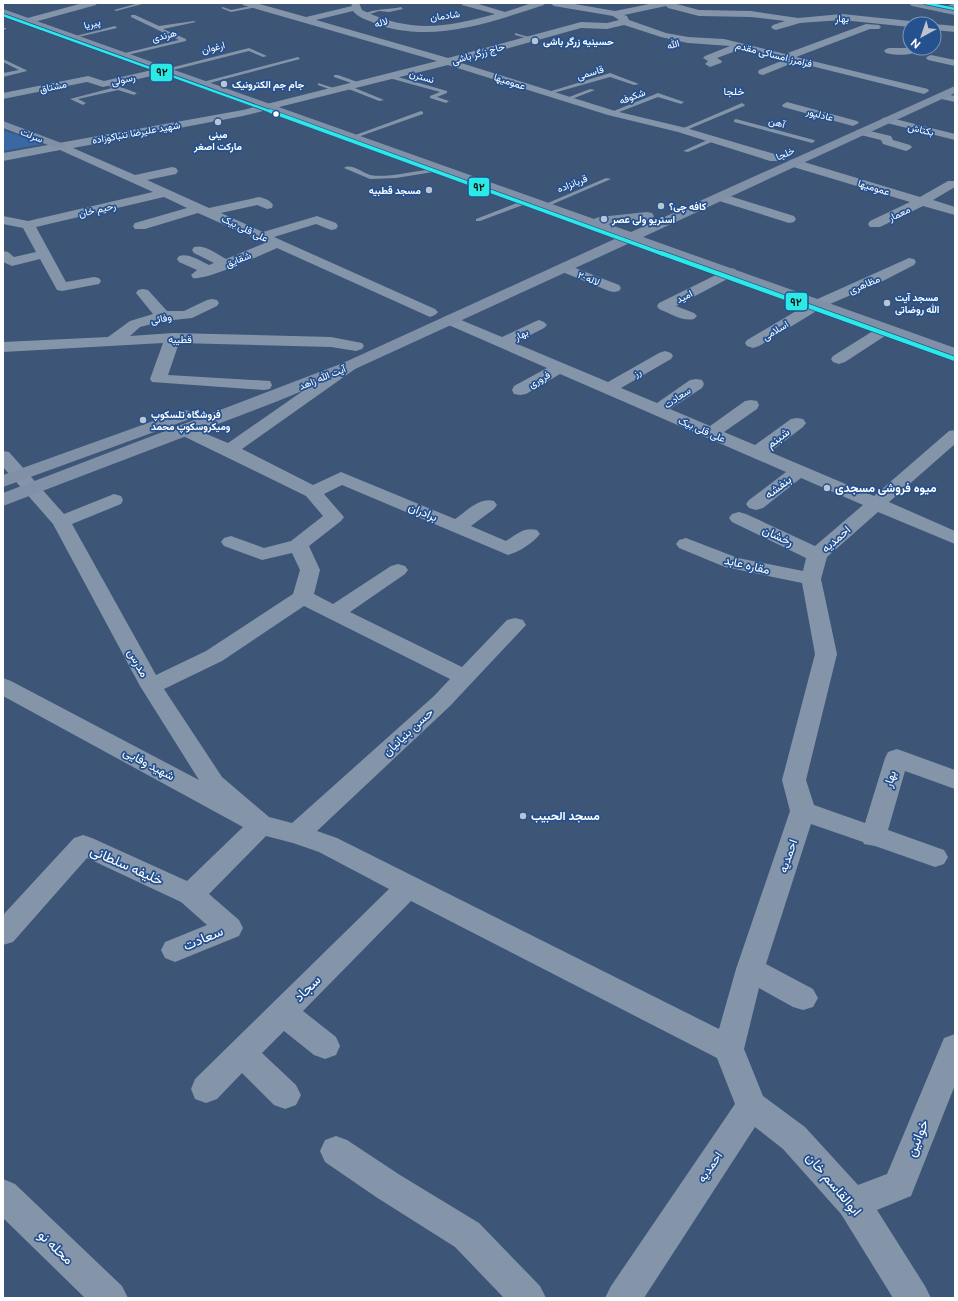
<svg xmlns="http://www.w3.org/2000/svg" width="958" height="1301" font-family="'Public Sans',Vazirmatn,sans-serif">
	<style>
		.green { fill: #3a68a5 }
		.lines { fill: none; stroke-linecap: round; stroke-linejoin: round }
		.lane { fill: #8495aa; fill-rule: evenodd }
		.street { fill: #8495aa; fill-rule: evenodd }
		.secondary { fill: #8090a7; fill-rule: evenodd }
		.bus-1-far2-casing { stroke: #25518f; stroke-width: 4 }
		.bus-1-far1-casing { stroke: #25518f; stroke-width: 5 }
		.bus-1-casing { stroke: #25518f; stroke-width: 6 }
		.bus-1-far2 { stroke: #2be9e5; stroke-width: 2.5 }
		.bus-1-far1 { stroke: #2be9e5; stroke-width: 3.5 }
		.bus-1 { stroke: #2be9e5; stroke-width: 4.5 }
		.poi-dot { fill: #bbc4cf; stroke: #25518f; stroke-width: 1.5 }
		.bus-dot { fill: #fff; stroke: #25518f; stroke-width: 1.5 }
		.labels { text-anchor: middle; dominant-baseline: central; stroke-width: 3.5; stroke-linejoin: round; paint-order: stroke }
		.far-street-label { font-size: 10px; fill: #fff; stroke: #25518f }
		.far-poi-label { font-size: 10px; font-weight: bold; fill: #fff; stroke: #25518f; text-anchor: start }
		.far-neighbourhood-label { font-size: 11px; fill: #fff; stroke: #25518f }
		.street-label { font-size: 12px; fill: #fff; stroke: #25518f }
		.poi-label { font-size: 12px; font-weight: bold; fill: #fff; stroke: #25518f; text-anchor: start }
		.near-street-label { font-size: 14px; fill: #fff; stroke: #25518f }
		.line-badge { stroke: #25518f; stroke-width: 1.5 }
		.pale-badge-label { font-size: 11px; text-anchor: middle; font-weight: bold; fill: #111 }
	</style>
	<rect width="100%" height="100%" fill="#3d5577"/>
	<!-- green -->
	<path class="green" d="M 3,130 L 43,144 L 3,151 Z"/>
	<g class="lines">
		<!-- lane -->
		<path class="lane" d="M 139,3 L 146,3 L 116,11 L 114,10 Z
			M 923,3 L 932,3 L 955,8 L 955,10 Z
			M 256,5 L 258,7 L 231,12 L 221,8 L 223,7 L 231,10 Z
			M 401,7 L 403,9 L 389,12 L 379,11 L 364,16 L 362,15 C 374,8 388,10 401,7 Z
			M 131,15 L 135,15 L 159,26 L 194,21 L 196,22 L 163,29 L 186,39 L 186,41 L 123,56 L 121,54 L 179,40 L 131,17 Z
			M 115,26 L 117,28 L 74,38 L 72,37 Z
			M 3,28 L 6,28 L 6,29 L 3,30 Z
			M 515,33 L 532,38 L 530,39 L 515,35 Z
			M 249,48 L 267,56 L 263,57 L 249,51 L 165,72 L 162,70 Z
			M 298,57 L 300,59 L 202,85 L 199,83 Z
			M 3,59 L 26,70 L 27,71 L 3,77 L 3,73 L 19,70 L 3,62 Z
			M 610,73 L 639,84 L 634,85 L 610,77 L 550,94 L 545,93 Z
			M 334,75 L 338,75 L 363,84 L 360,86 L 334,77 Z
			M 391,75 L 447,91 L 447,93 L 437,97 L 449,101 L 446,103 L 430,98 L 430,96 L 440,92 L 389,78 L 389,76 Z
			M 184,80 L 188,80 L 523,201 L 527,201 L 528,202 L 955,356 L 955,361 L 523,205 L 480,221 L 476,221 L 476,219 L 517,203 L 433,172 L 396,178 L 370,179 L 344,168 C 351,163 363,173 370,175 C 384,178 411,172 426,170 L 184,82 Z
			M 318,83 L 340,90 L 337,92 L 318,85 Z
			M 112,84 L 137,93 L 134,95 L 118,90 L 78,99 L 86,103 L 83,105 L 70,99 L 112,88 L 109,86 Z
			M 346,86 L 350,86 L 384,100 L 379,101 L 346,88 Z
			M 590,89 L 595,90 L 569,100 L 564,99 Z
			M 658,93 L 684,102 L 681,104 L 658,97 L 614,114 L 609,113 Z
			M 742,103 L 745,105 L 744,106 L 684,131 L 679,130 Z
			M 421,111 L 423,112 L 423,114 L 355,138 L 350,137 Z
			M 736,119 L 814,140 L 815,141 L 812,143 L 734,122 L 734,120 Z
			M 712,138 L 715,140 L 714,141 L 688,152 L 683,151 Z
			M 606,178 L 611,179 L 546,207 L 541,206 Z"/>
		<!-- street -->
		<path class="street" d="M 83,3 L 97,3 L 96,5 L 27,24 L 22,21 L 24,19 Z
			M 242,3 L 256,3 L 306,17 L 352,6 L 351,3 L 359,3 L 362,10 C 409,33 446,28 495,14 L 462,5 L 461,3 L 475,3 L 505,12 L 532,3 L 545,3 L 544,5 C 491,22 430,45 374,23 C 368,20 357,17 353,11 L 316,20 L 448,58 L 581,22 L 607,23 L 619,20 L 613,16 L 554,6 L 550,3 L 569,3 L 615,11 L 654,3 L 673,3 L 699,10 L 751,11 L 798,18 L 842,14 L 910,21 L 915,24 L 910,24 L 910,27 L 842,20 L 800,23 L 776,30 L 773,29 L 771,27 L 773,25 L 785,21 L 751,17 L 699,16 L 668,8 L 666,6 L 624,15 L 627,16 L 629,20 L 666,33 L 688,37 L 724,39 L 785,54 L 866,24 L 879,25 L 881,27 L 879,29 L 870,29 L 796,57 L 928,89 L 929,91 L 924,94 L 795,62 L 763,75 L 759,74 L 758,72 L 759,70 L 784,60 L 741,49 L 717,58 L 722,61 L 721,63 L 710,67 L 705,64 L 708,61 L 703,58 L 705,56 L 730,46 L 688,43 L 661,37 L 624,25 L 607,29 L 581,28 L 458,62 L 615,111 L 686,128 L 778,155 L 780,158 L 778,161 L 770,161 L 678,132 L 608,115 L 448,65 L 243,116 L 73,148 L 135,175 L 172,167 L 176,168 L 178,171 L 176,174 L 147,180 L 209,208 L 259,197 C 264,198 270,200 273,205 L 272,208 L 267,209 L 257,205 L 221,213 L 263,232 L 317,216 L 336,223 L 338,226 L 336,229 L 331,230 L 316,224 L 274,237 L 435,309 L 438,312 L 435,315 L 430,317 L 277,248 C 261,255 206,281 193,278 L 191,275 L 197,270 L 179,262 L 177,259 L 179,256 C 189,253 200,261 209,265 L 214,263 L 194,253 L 192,250 L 194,247 C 205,244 217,254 226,259 L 265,243 L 198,213 L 145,229 L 135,229 L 133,226 L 135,223 L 187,208 L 164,197 L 36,227 L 66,282 L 94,277 L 99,278 L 101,281 L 99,284 L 62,291 L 57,290 L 40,259 L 12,266 L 3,262 L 3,251 L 8,252 L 14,257 L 36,252 L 23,228 L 3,224 L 3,216 L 28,221 L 153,192 L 60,150 L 3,161 L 3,153 L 243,110 L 437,61 L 243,5 Z
			M 955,3 L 955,9 L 944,13 L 940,10 L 941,8 Z
			M 934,24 L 955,26 L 955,32 L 934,30 Z
			M 889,48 L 923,48 C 915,56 896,56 886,53 L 884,51 L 886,49 Z
			M 931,55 L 955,60 L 955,66 L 928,60 L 926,58 L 928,56 Z
			M 165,67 L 169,68 L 170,70 L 169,72 L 103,87 L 87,82 L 3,99 L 3,93 L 88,76 L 104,81 Z
			M 941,93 L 955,96 L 955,102 L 937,98 L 936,96 Z
			M 787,102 L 857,121 L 859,123 L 853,126 L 783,107 L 782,105 Z
			M 887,117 L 955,134 L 955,140 L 883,122 L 881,120 L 883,118 Z
			M 861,129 L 891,136 L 893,140 L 910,145 L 912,147 L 910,149 L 906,151 L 883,144 L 881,140 L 857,134 L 855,132 L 857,130 Z
			M 794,159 L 920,197 L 948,181 L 955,181 L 955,187 L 933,200 L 955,207 L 955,215 L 923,206 L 880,227 L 870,227 L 868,224 L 870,221 L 910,202 L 790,166 L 788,163 L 790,160 Z
			M 720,193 L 794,216 L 796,219 L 794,222 L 789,223 L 716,200 L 714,197 L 716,194 Z
			M 909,258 L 914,259 L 916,262 L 914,265 L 879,283 L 823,307 L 759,346 L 753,348 L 747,346 L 745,343 L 747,340 L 813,301 Z
			M 565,264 L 619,285 L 621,288 L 619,291 L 614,292 L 609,291 L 560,271 L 558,268 L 560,265 Z
			M 730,268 L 735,269 L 737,272 L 735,275 L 676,306 L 694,313 L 697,316 L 694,319 C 683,322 669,313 659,309 L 657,306 L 659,303 Z
			M 143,289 L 148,290 L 167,311 L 184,311 L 207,300 L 212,299 L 217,300 L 219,303 L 217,306 L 192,318 L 164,321 L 140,327 L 130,336 L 173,333 L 331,337 L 362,343 L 364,346 L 362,349 L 356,351 L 331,347 L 179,343 L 168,375 L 270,381 L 272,385 L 270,389 L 264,390 L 152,382 L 150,379 L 163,343 L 3,352 L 3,342 L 108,337 L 130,321 L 153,314 L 136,293 L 138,290 Z
			M 449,315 L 502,337 L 534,322 L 539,320 L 544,322 L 547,325 L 544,328 L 515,343 L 608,382 L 659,353 L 665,351 L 671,353 L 673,356 L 671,359 L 621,388 L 657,403 L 690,380 L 696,379 L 702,380 L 704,384 L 702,388 L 670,409 L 710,426 L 745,401 L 751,400 L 757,401 L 759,405 L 757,409 L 724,432 L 755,445 L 791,419 L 797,418 L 803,419 L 806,423 L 803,427 L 770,452 L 874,496 L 949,431 L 955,430 L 955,444 L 889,502 L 955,531 L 955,544 L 878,512 L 827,557 L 821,579 L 837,654 L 806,780 L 814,805 L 865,823 L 885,758 L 888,752 L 897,749 L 955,770 L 955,789 L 905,771 L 888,830 L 944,850 L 948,857 L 944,864 L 935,867 L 875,846 L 864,844 L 863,842 L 811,824 L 766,964 L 813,989 L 818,998 L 813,1007 L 803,1010 L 793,1007 L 759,988 L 744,1049 L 763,1096 L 805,1127 L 858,1185 L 887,1174 L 944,1038 L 955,1034 L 955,1085 L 911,1196 L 877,1210 L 925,1286 L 931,1298 L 893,1298 L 841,1214 L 783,1149 L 755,1127 L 644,1298 L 605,1298 L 611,1286 L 735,1104 L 717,1058 L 411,901 L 303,1011 L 336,1037 L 340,1046 L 336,1055 L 325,1059 L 314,1055 L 284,1031 L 262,1053 L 296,1085 L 301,1095 L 296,1105 L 285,1109 L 274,1105 L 242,1073 L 217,1099 L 206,1103 L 195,1099 L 191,1089 L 195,1079 L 389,889 L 319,852 L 293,843 L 266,836 L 209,894 L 239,920 L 243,928 L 239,936 L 175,962 L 165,958 L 161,950 L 165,942 L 207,925 L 181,902 L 87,858 L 13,942 L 3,945 L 3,915 L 74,838 L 83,835 L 92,838 L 187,881 L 243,827 L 3,696 L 3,678 L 11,681 L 199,780 L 140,686 L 53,524 L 3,467 L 3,451 L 9,452 L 64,514 L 114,494 L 121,496 L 123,500 L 121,504 L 72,524 L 156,675 L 206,651 L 293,594 L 300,570 L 292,553 L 262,560 L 224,546 L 221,542 L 224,538 L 231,536 L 264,548 L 291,541 L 323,516 L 306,496 L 179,434 L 176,430 L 179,426 L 185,425 L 228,443 L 343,363 L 349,361 L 355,363 L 357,366 L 355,369 L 242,449 L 313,485 L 341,472 L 455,519 C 467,511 479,497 494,501 L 497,505 L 494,509 L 471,526 L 506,541 C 517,534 524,527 537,530 L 540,534 C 533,543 519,552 508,555 L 342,485 L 324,494 L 344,517 L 341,521 L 309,546 L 320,570 L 314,594 L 333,604 L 391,566 L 398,564 L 405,566 L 408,570 L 405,574 L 350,612 L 462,667 L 507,620 L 515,618 L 523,620 L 526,625 L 450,706 L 317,831 L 337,838 L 719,1029 L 736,969 L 790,811 L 782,780 L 815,654 L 802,583 L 725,567 L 679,548 L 676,544 L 679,540 L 686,538 L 738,558 L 803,571 L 806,558 L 732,522 L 729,518 L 732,514 L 739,512 L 746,514 L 815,546 L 863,505 L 801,478 L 763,508 L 756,510 L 749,508 L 746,504 L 749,500 L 786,472 L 560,374 L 526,394 L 520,395 L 514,394 L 512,390 L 514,386 L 547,368 L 444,323 L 441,320 L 444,317 ZM 304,606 L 450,679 L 434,696 L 292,823 L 269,817 L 222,777 L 164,689 L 222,661 Z
			M 886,324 L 891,326 L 894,329 L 891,332 L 845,362 L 839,364 L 833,362 L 831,359 L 833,356 L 881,326 Z
			M 336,1136 L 347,1140 L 400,1175 L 479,1223 L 540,1286 L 546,1298 L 504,1298 L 455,1247 L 376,1197 L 325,1162 L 320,1151 L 325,1140 Z
			M 3,1179 L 15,1184 L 122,1286 L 128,1298 L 85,1298 L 3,1218 Z"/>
		<!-- secondary -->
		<path class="secondary" d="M 908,3 L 925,3 L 955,9 L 955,15 L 912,6 Z
			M 3,9 L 594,219 L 599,217 L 647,212 L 652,213 L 654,216 L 652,219 L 647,220 L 608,224 L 631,232 L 955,86 L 955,93 L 643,237 L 955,348 L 955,358 L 632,242 L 355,369 L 278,401 L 3,506 L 3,493 L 343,363 L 619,237 L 3,15 Z
			M 3,121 L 64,144 L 66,146 L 64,148 L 56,148 L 3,128 Z
			M 184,410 L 190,411 L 193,415 L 190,419 L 3,487 L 3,475 Z"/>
		<!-- bus-1-far2 casing -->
		<g class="bus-1-far2-casing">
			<path id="bus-1-far2" d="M 925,3 L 955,9
				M 3,15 L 272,112"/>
		</g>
		<!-- bus-1-far1 casing -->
		<g class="bus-1-far1-casing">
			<path id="bus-1-far1" d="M 270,111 L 663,254"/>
		</g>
		<!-- bus-1 casing -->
		<g class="bus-1-casing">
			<path id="bus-1" d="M 661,253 L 955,359"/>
		</g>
		<!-- bus-1-far2 -->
		<use href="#bus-1-far2" class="bus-1-far2"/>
		<!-- bus-1-far1 -->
		<use href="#bus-1-far1" class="bus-1-far1"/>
		<!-- bus-1 -->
		<use href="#bus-1" class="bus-1"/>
	</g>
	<!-- markers -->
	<g class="poi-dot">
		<circle cx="535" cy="41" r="4"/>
		<circle cx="224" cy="84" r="4"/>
		<circle cx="218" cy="122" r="4"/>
		<circle cx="429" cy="190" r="4"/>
		<circle cx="661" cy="206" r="4"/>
		<circle cx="604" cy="219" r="4"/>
		<circle cx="887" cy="303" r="4"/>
		<circle cx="143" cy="420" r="4"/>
		<circle cx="827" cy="488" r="4"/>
		<circle cx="523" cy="816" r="4"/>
	</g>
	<circle class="bus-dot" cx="276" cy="114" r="3.5"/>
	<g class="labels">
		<!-- far-street labels -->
		<g class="far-street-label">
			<text transform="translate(445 15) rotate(-7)">شادمان</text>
			<text transform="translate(842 18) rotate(1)">بهار</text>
			<text transform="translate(381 22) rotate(-17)">لاله</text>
			<text transform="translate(92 23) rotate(-14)">پیریا</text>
			<text transform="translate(164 35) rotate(-14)">هرندی</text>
			<text transform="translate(673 44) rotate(-16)">الله</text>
			<text transform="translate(213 47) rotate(-14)">ارغوان</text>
			<text transform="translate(478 53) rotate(-16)">حاج زرگر باشی</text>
			<text transform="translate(774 54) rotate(14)">فرامرز امساکی مقدم</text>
			<text transform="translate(590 72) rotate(-16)">قاسمی</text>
			<text transform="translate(422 76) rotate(16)">نسترن</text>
			<text transform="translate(123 79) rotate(-12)">رسولی</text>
			<text transform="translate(510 81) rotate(18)">عمومیها</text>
			<text transform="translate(53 86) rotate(-12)">مشتاق</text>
			<text transform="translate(632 96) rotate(-21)">شکوفه</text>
			<text transform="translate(820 114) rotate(15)">عادلپور</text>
			<text transform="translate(777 122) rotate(15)">آهن</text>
			<text transform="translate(921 129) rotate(14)">بکتاش</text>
			<text transform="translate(136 132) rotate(-10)">شهید علیرضا تنباکوزاده</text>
			<text transform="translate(32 135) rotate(22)">سرلت</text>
			<text transform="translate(785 153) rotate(-24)">خلجا</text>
			<text transform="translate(572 183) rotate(-22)">قربانزاده</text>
			<text transform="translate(874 187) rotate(17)">عمومیها</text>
			<text transform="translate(97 209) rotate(-13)">رحیم خان</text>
			<text transform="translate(899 213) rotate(-26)">معمار</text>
			<text transform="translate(245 228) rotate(25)">علی قلی بیک</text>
			<text transform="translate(238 259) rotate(-22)">شقایق</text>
			<text transform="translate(589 278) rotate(22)">۲-لاله</text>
			<text transform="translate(864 284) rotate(-23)">مظاهری</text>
			<text transform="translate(684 296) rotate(-27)">امید</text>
			<text transform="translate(161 318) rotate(-10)">وفائی</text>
			<text transform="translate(775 330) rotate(-31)">اسلامی</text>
			<text transform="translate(521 334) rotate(-26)">بهار</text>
			<text x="180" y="339">قطیبه</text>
			<text transform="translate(637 372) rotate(-30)">رز</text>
			<text transform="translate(322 377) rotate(-22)">آیت الله زاهد</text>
			<text transform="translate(539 379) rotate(-30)">فروری</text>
			<text transform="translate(677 397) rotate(-34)">سعادت</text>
			<text transform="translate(702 429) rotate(23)">علی قلی بیک</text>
		</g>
		<!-- far-poi labels -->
		<g class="far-poi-label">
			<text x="543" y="41">حسینیه زرگر باشی</text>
			<text x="232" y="84">جام جم الکترونیک</text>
			<text x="218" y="134" text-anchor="middle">مینی<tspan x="218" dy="12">مارکت اصغر</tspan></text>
			<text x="421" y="190" text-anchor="end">مسجد قطبیه</text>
			<text x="669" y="206">کافه چی؟</text>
			<text x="612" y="219">استریو ولی عصر</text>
			<text x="895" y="297">مسجد آیت<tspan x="895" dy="12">الله روضاتی</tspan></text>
			<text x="151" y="414">فروشگاه تلسکوپ<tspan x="151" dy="12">ومیکروسکوپ محمد</tspan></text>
		</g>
		<!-- far-neighbourhood labels -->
		<g class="far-neighbourhood-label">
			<text x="734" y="91">خلجا</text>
		</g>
		<!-- street labels -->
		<g class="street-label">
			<text transform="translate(778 438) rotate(-37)">شبنم</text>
			<text transform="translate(778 487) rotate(-37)">بنفشه</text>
			<text transform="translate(423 512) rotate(23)">برادران</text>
			<text transform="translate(778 536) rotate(25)">رخشان</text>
			<text transform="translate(836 539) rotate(-41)">احمدیه</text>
			<text transform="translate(747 565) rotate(13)">مقاره عابد</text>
			<text transform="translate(138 663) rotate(61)">مدرس</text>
			<text transform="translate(408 732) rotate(-43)">حسن بنیانیان</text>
			<text transform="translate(149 764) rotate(28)">شهید وفایی</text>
			<text transform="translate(890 779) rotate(-73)">بهار</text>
			<text transform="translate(788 856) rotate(-71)">احمدیه</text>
			<text transform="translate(710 1167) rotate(-56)">احمدیه</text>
		</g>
		<!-- poi labels -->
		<g class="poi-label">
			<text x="835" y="488">میوه فروشی مسجدی</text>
			<text x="531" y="816">مسجد الحبیب</text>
		</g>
		<!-- near-street labels -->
		<g class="near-street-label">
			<text transform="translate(127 865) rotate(24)">خلیفه سلطانی</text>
			<text transform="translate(203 938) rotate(-23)">سعادت</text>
			<text transform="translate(307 988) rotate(-45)">سجاد</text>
			<text transform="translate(917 1138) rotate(-68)">خوانین</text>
			<text transform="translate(834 1184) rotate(50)">ابوالقاسم خان</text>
			<text transform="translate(56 1247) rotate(44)">محله نو</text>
		</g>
	</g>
	<g class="line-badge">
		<rect x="150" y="63" width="23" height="19" rx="4" fill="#2be9e5"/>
		<rect x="468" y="177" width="22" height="20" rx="4" fill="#2be9e5"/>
		<rect x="785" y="292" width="23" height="19" rx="4" fill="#2be9e5"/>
	</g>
	<g class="pale-badge-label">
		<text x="162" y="76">۹۲</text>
		<text x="479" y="191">۹۲</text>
		<text x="796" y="306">۹۲</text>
	</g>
	<!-- border -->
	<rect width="958" height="1301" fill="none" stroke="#ffffff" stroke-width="8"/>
	<!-- north arrow -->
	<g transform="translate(922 36) rotate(220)"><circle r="19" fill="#25518f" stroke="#7c97bc"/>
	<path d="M0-3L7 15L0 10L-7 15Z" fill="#bbc4cf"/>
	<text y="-6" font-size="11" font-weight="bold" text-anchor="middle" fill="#ffffff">N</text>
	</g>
</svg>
